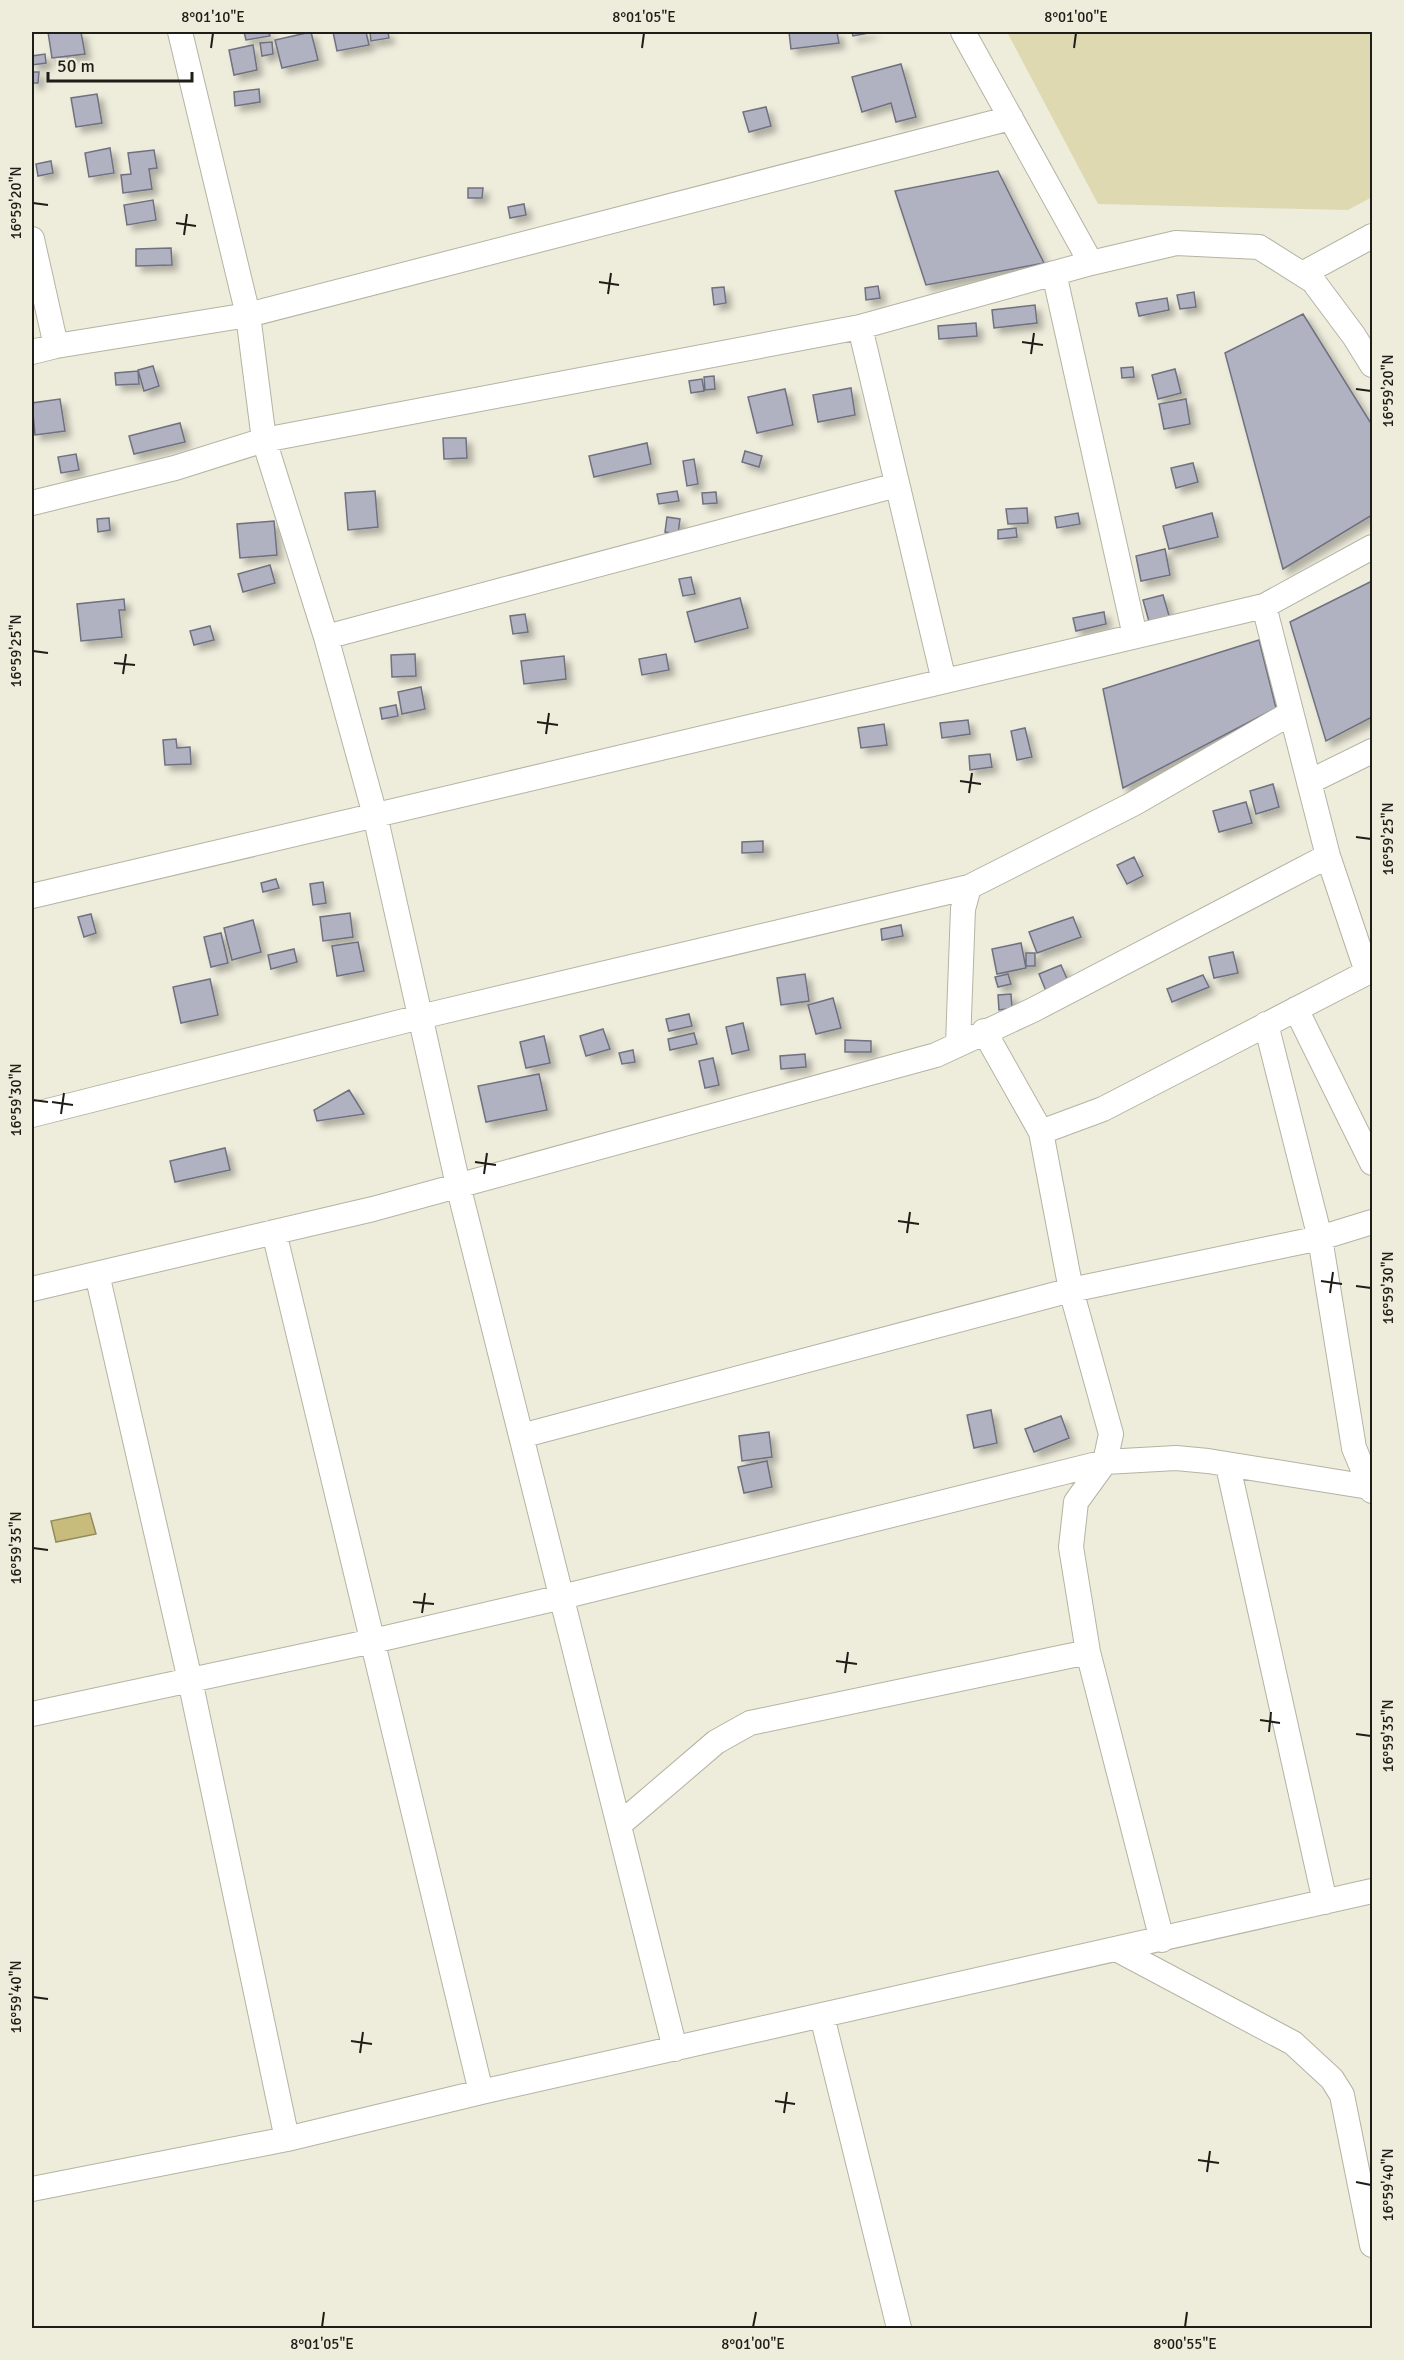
<svg xmlns="http://www.w3.org/2000/svg" width="1404" height="2360" font-family="Signika,sans-serif">
	<style>
		.green { fill: #dfd9b2 }
		.water { fill: #c7bc7b; stroke: #948c5d; stroke-width: 1.5 }
		.building { fill: #b0b2c2; stroke: #6f7180; stroke-width: 1.5; filter: url(#shadow) }
		.lines { fill: none; stroke-linecap: round; stroke-linejoin: round }
		.minor-casing { stroke: #b5b3a3; stroke-width: 26 }
		.minor { stroke: #fff; stroke-width: 24 }
		.ticks { fill: none; stroke: #1e1d17; stroke-width: 2 }
		.neatline { fill: none; stroke: #1e1d17; stroke-width: 2 }
		.ticks-label { font-size: 15px; text-anchor: middle; fill: #1e1d17 }
	</style>
	<defs>
		<filter id="shadow"><feDropShadow dx="5.5" dy="5.5" stdDeviation="3" flood-color="#0004"/></filter>
	</defs>
	<rect width="100%" height="100%" fill="#eeecdb"/>
	<!-- green -->
	<path class="green" d="M 1007,32 L 1372,32 L 1372,197 L 1348,210 L 1098,204 Z"/>
	<!-- water -->
	<path class="water" d="M 90,1513 L 96,1534 L 56,1542 L 51,1521 Z"/>
	<!-- building -->
	<path class="building" d="M 48,32 L 81,32 L 85,54 L 52,58 Z
		M 244,32 L 269,32 L 270,36 L 246,40 Z
		M 311,32 L 318,60 L 282,68 L 275,40 Z
		M 333,32 L 366,32 L 369,45 L 337,51 Z
		M 370,32 L 388,32 L 389,38 L 371,41 Z
		M 789,32 L 837,32 L 839,43 L 791,49 Z
		M 852,32 L 874,32 L 853,36 Z
		M 272,42 L 273,54 L 262,56 L 260,43 Z
		M 253,45 L 257,70 L 234,75 L 229,50 Z
		M 45,54 L 46,63 L 32,65 L 32,56 Z
		M 901,64 L 916,117 L 896,122 L 891,103 L 862,112 L 852,77 Z
		M 32,72 L 39,72 L 38,83 L 32,83 Z
		M 259,89 L 260,102 L 235,106 L 234,92 Z
		M 97,94 L 102,123 L 76,127 L 71,98 Z
		M 766,107 L 771,126 L 749,132 L 743,112 Z
		M 110,148 L 114,173 L 89,177 L 85,153 Z
		M 154,150 L 157,168 L 149,169 L 152,189 L 123,193 L 121,175 L 131,174 L 128,153 Z
		M 51,161 L 53,173 L 38,176 L 36,164 Z
		M 998,171 L 1044,263 L 926,285 L 895,191 Z
		M 468,188 L 483,188 L 482,198 L 468,198 Z
		M 153,200 L 156,220 L 127,225 L 124,205 Z
		M 524,204 L 526,215 L 510,218 L 508,207 Z
		M 171,248 L 172,265 L 136,266 L 136,249 Z
		M 878,286 L 880,298 L 866,300 L 865,288 Z
		M 724,287 L 726,303 L 714,305 L 712,288 Z
		M 1194,292 L 1196,307 L 1180,309 L 1177,295 Z
		M 1167,298 L 1169,310 L 1139,316 L 1136,303 Z
		M 1035,305 L 1037,323 L 994,328 L 992,310 Z
		M 1303,314 L 1372,425 L 1372,515 L 1283,569 L 1225,353 Z
		M 976,323 L 977,336 L 939,339 L 938,326 Z
		M 153,366 L 159,386 L 144,391 L 138,370 Z
		M 1133,367 L 1134,377 L 1122,378 L 1121,368 Z
		M 1175,369 L 1181,393 L 1158,399 L 1152,375 Z
		M 138,371 L 139,384 L 116,385 L 115,373 Z
		M 714,376 L 715,389 L 705,390 L 704,377 Z
		M 702,379 L 704,391 L 691,393 L 689,381 Z
		M 851,388 L 855,415 L 818,422 L 813,395 Z
		M 785,389 L 793,425 L 757,433 L 748,397 Z
		M 60,399 L 65,431 L 35,435 L 32,403 Z
		M 1186,399 L 1190,424 L 1164,429 L 1159,404 Z
		M 180,423 L 185,442 L 134,454 L 129,436 Z
		M 443,438 L 466,438 L 467,458 L 444,459 Z
		M 647,443 L 651,464 L 594,477 L 589,456 Z
		M 745,451 L 762,456 L 759,467 L 742,462 Z
		M 76,454 L 79,470 L 61,473 L 58,457 Z
		M 694,459 L 698,484 L 687,486 L 683,461 Z
		M 1193,463 L 1198,482 L 1176,488 L 1171,468 Z
		M 375,491 L 378,527 L 348,530 L 345,493 Z
		M 677,491 L 679,501 L 659,504 L 657,494 Z
		M 716,492 L 717,503 L 703,504 L 702,493 Z
		M 1027,508 L 1028,523 L 1008,524 L 1006,509 Z
		M 1078,513 L 1080,524 L 1057,528 L 1055,517 Z
		M 1212,513 L 1218,537 L 1169,549 L 1163,526 Z
		M 667,517 L 680,519 L 678,534 L 665,532 Z
		M 109,518 L 110,530 L 98,532 L 97,519 Z
		M 274,521 L 277,555 L 240,558 L 237,524 Z
		M 1016,528 L 1017,537 L 998,539 L 998,530 Z
		M 1165,549 L 1170,575 L 1141,581 L 1136,556 Z
		M 270,565 L 275,583 L 243,592 L 238,574 Z
		M 691,577 L 695,594 L 683,596 L 679,579 Z
		M 1372,581 L 1372,717 L 1326,741 L 1290,622 Z
		M 1163,595 L 1170,619 L 1150,625 L 1143,600 Z
		M 740,598 L 748,628 L 695,642 L 687,612 Z
		M 124,599 L 125,610 L 119,610 L 122,637 L 81,641 L 77,604 Z
		M 1104,612 L 1106,624 L 1076,631 L 1073,618 Z
		M 525,614 L 528,632 L 513,634 L 510,616 Z
		M 210,626 L 214,640 L 194,645 L 190,631 Z
		M 1259,640 L 1276,708 L 1123,788 L 1103,689 Z
		M 415,654 L 416,676 L 392,677 L 391,655 Z
		M 666,654 L 669,670 L 642,675 L 639,659 Z
		M 564,656 L 566,679 L 524,684 L 521,661 Z
		M 421,687 L 425,709 L 402,714 L 398,692 Z
		M 396,705 L 398,716 L 382,719 L 380,708 Z
		M 968,720 L 970,734 L 942,738 L 940,723 Z
		M 884,724 L 887,745 L 861,748 L 858,728 Z
		M 1025,728 L 1032,757 L 1017,760 L 1011,731 Z
		M 176,739 L 177,748 L 190,747 L 191,764 L 165,765 L 163,740 Z
		M 990,754 L 992,767 L 970,770 L 969,756 Z
		M 1273,784 L 1279,807 L 1256,814 L 1250,791 Z
		M 1246,802 L 1252,823 L 1219,832 L 1213,811 Z
		M 763,841 L 763,852 L 742,853 L 742,842 Z
		M 1134,857 L 1143,876 L 1127,884 L 1117,865 Z
		M 276,879 L 279,888 L 263,892 L 261,883 Z
		M 323,882 L 326,903 L 313,905 L 310,884 Z
		M 350,913 L 353,937 L 323,941 L 320,917 Z
		M 91,914 L 96,933 L 84,937 L 78,917 Z
		M 1073,917 L 1081,937 L 1037,953 L 1029,932 Z
		M 253,920 L 261,952 L 232,960 L 224,928 Z
		M 901,925 L 903,936 L 882,940 L 881,929 Z
		M 221,933 L 228,963 L 211,967 L 204,937 Z
		M 358,942 L 364,971 L 337,976 L 332,946 Z
		M 1021,943 L 1026,968 L 997,974 L 992,949 Z
		M 294,949 L 297,962 L 271,969 L 268,955 Z
		M 1233,952 L 1238,973 L 1214,978 L 1209,957 Z
		M 1026,953 L 1035,953 L 1035,966 L 1026,966 Z
		M 1061,965 L 1068,981 L 1046,991 L 1039,974 Z
		M 805,974 L 809,1001 L 781,1005 L 777,978 Z
		M 1008,974 L 1011,984 L 998,987 L 995,977 Z
		M 1203,975 L 1209,987 L 1172,1002 L 1167,989 Z
		M 210,979 L 218,1015 L 181,1023 L 173,987 Z
		M 1011,994 L 1012,1008 L 999,1010 L 998,995 Z
		M 833,998 L 841,1028 L 816,1034 L 808,1005 Z
		M 689,1014 L 692,1026 L 669,1031 L 666,1019 Z
		M 743,1023 L 749,1050 L 732,1054 L 726,1027 Z
		M 603,1029 L 610,1049 L 586,1056 L 580,1036 Z
		M 694,1033 L 697,1044 L 670,1050 L 668,1039 Z
		M 544,1036 L 550,1063 L 526,1068 L 520,1042 Z
		M 845,1040 L 871,1041 L 871,1052 L 845,1052 Z
		M 633,1050 L 635,1062 L 622,1064 L 619,1053 Z
		M 805,1054 L 806,1067 L 781,1069 L 780,1056 Z
		M 713,1058 L 719,1085 L 705,1088 L 699,1061 Z
		M 539,1074 L 547,1110 L 486,1122 L 478,1086 Z
		M 349,1090 L 364,1114 L 317,1121 L 314,1110 Z
		M 225,1148 L 230,1170 L 175,1182 L 170,1161 Z
		M 991,1410 L 997,1443 L 974,1448 L 967,1415 Z
		M 1061,1416 L 1069,1438 L 1034,1452 L 1025,1429 Z
		M 769,1432 L 772,1457 L 742,1461 L 739,1436 Z
		M 767,1461 L 772,1487 L 744,1493 L 738,1467 Z"/>
	<g class="lines">
		<!-- minor casing -->
		<g class="minor-casing">
			<path id="minor" d="M 180,32 L 248,315 L 1011,118
				M 963,32 L 1091,263
				M 32,239 L 56,346
				M 1054,273 L 1135,636
				M 1302,274 L 1372,236
				M 860,327 L 944,681
				M 32,352 L 56,346 L 248,315 L 264,440 L 326,637 L 375,815 L 458,1185 L 675,2049
				M 32,503 L 175,468 L 264,440 L 860,327 L 1091,263 L 1176,243 L 1259,247 L 1313,281 L 1354,336 L 1372,365
				M 1264,606 L 1328,856 L 1367,972
				M 326,637 L 897,485
				M 1309,782 L 1372,751
				M 32,896 L 1264,606 L 1372,547
				M 1296,1009 L 1372,1163
				M 1266,1024 L 1320,1238 L 1354,1448 L 1372,1491
				M 984,1031 L 1041,1132 L 1071,1290 L 1111,1434 L 1105,1462 L 1076,1502 L 1071,1547 L 1088,1652 L 1162,1940
				M 958,1044 L 963,909 L 969,887 L 1133,804 L 1291,713
				M 32,1115 L 420,1017 L 969,887
				M 1041,1132 L 1103,1109 L 1372,970
				M 274,1232 L 481,2092
				M 97,1274 L 190,1680 L 287,2139
				M 32,1289 L 373,1209 L 936,1055 L 1033,1010 L 1328,856
				M 521,1436 L 1071,1290 L 1320,1238 L 1372,1222
				M 1228,1466 L 1325,1902
				M 32,1714 L 373,1641 L 562,1597 L 1105,1462 L 1176,1458 L 1208,1461 L 1369,1487
				M 619,1825 L 716,1742 L 750,1723 L 1088,1652
				M 1118,1950 L 1293,2043 L 1332,2079 L 1342,2095 L 1372,2245
				M 822,2016 L 899,2328
				M 32,2189 L 287,2139 L 481,2092 L 1372,1891"/>
		</g>
		<!-- minor -->
		<use href="#minor" class="minor"/>
	</g>
	<!-- ticks -->
	<path class="ticks" d="M 211,48 L 213,33M 642,48 L 644,33M 1074,48 L 1076,33M 33,203 L 48,205M 176,223 L 196,226M 184,235 L 187,214M 599,282 L 619,285M 608,294 L 611,273M 1022,342 L 1043,345M 1031,354 L 1034,333M 1356,389 L 1371,391M 33,651 L 48,653M 114,663 L 135,665M 123,674 L 126,654M 537,722 L 558,725M 546,734 L 549,713M 960,781 L 981,784M 969,793 L 972,773M 1356,837 L 1371,839M 33,1100 L 48,1102M 52,1102 L 73,1105M 61,1114 L 64,1093M 475,1162 L 496,1165M 484,1174 L 487,1153M 898,1221 L 919,1224M 907,1233 L 910,1212M 1321,1281 L 1342,1284M 1356,1286 L 1371,1288M 1330,1293 L 1333,1272M 33,1548 L 48,1550M 413,1602 L 434,1604M 422,1613 L 425,1593M 836,1661 L 857,1664M 845,1673 L 848,1652M 1260,1720 L 1280,1723M 1269,1732 L 1271,1712M 1356,1734 L 1371,1736M 33,1997 L 48,1999M 351,2041 L 372,2044M 360,2053 L 363,2032M 775,2101 L 795,2104M 784,2113 L 787,2092M 1198,2160 L 1219,2163M 1207,2172 L 1210,2151M 1356,2182 L 1371,2185M 322,2327 L 324,2312M 753,2327 L 756,2312M 1185,2327 L 1187,2312"/>
	<!-- border -->
	<rect width="1404" height="2360" fill="none" stroke="#eeecdb" stroke-width="66"/>
	<!-- scale -->
	<path d="M48 72v9h144v-9" fill="none" stroke="#1e1d17" stroke-width="3"/>
	<text x="57" y="72" font-size="18" fill="#1e1d17" stroke="#eeecdb" stroke-width="4.5" paint-order="stroke">50 m</text>
	<rect x="33" y="33" width="1338" height="2294" class="neatline"/>
	<g class="ticks-label">
		<text x="213" y="22">8°01'10"E</text>
		<text x="644" y="22">8°01'05"E</text>
		<text x="1076" y="22">8°01'00"E</text>
		<text transform="translate(16 203) rotate(-90)" y="5">16°59'20"N</text>
		<text transform="translate(1388 391) rotate(-90)" y="5">16°59'20"N</text>
		<text transform="translate(16 651) rotate(-90)" y="5">16°59'25"N</text>
		<text transform="translate(1388 839) rotate(-90)" y="5">16°59'25"N</text>
		<text transform="translate(16 1100) rotate(-90)" y="5">16°59'30"N</text>
		<text transform="translate(1388 1288) rotate(-90)" y="5">16°59'30"N</text>
		<text transform="translate(16 1548) rotate(-90)" y="5">16°59'35"N</text>
		<text transform="translate(1388 1736) rotate(-90)" y="5">16°59'35"N</text>
		<text transform="translate(16 1997) rotate(-90)" y="5">16°59'40"N</text>
		<text transform="translate(1388 2185) rotate(-90)" y="5">16°59'40"N</text>
		<text x="322" y="2349">8°01'05"E</text>
		<text x="753" y="2349">8°01'00"E</text>
		<text x="1185" y="2349">8°00'55"E</text>
	</g>
</svg>
